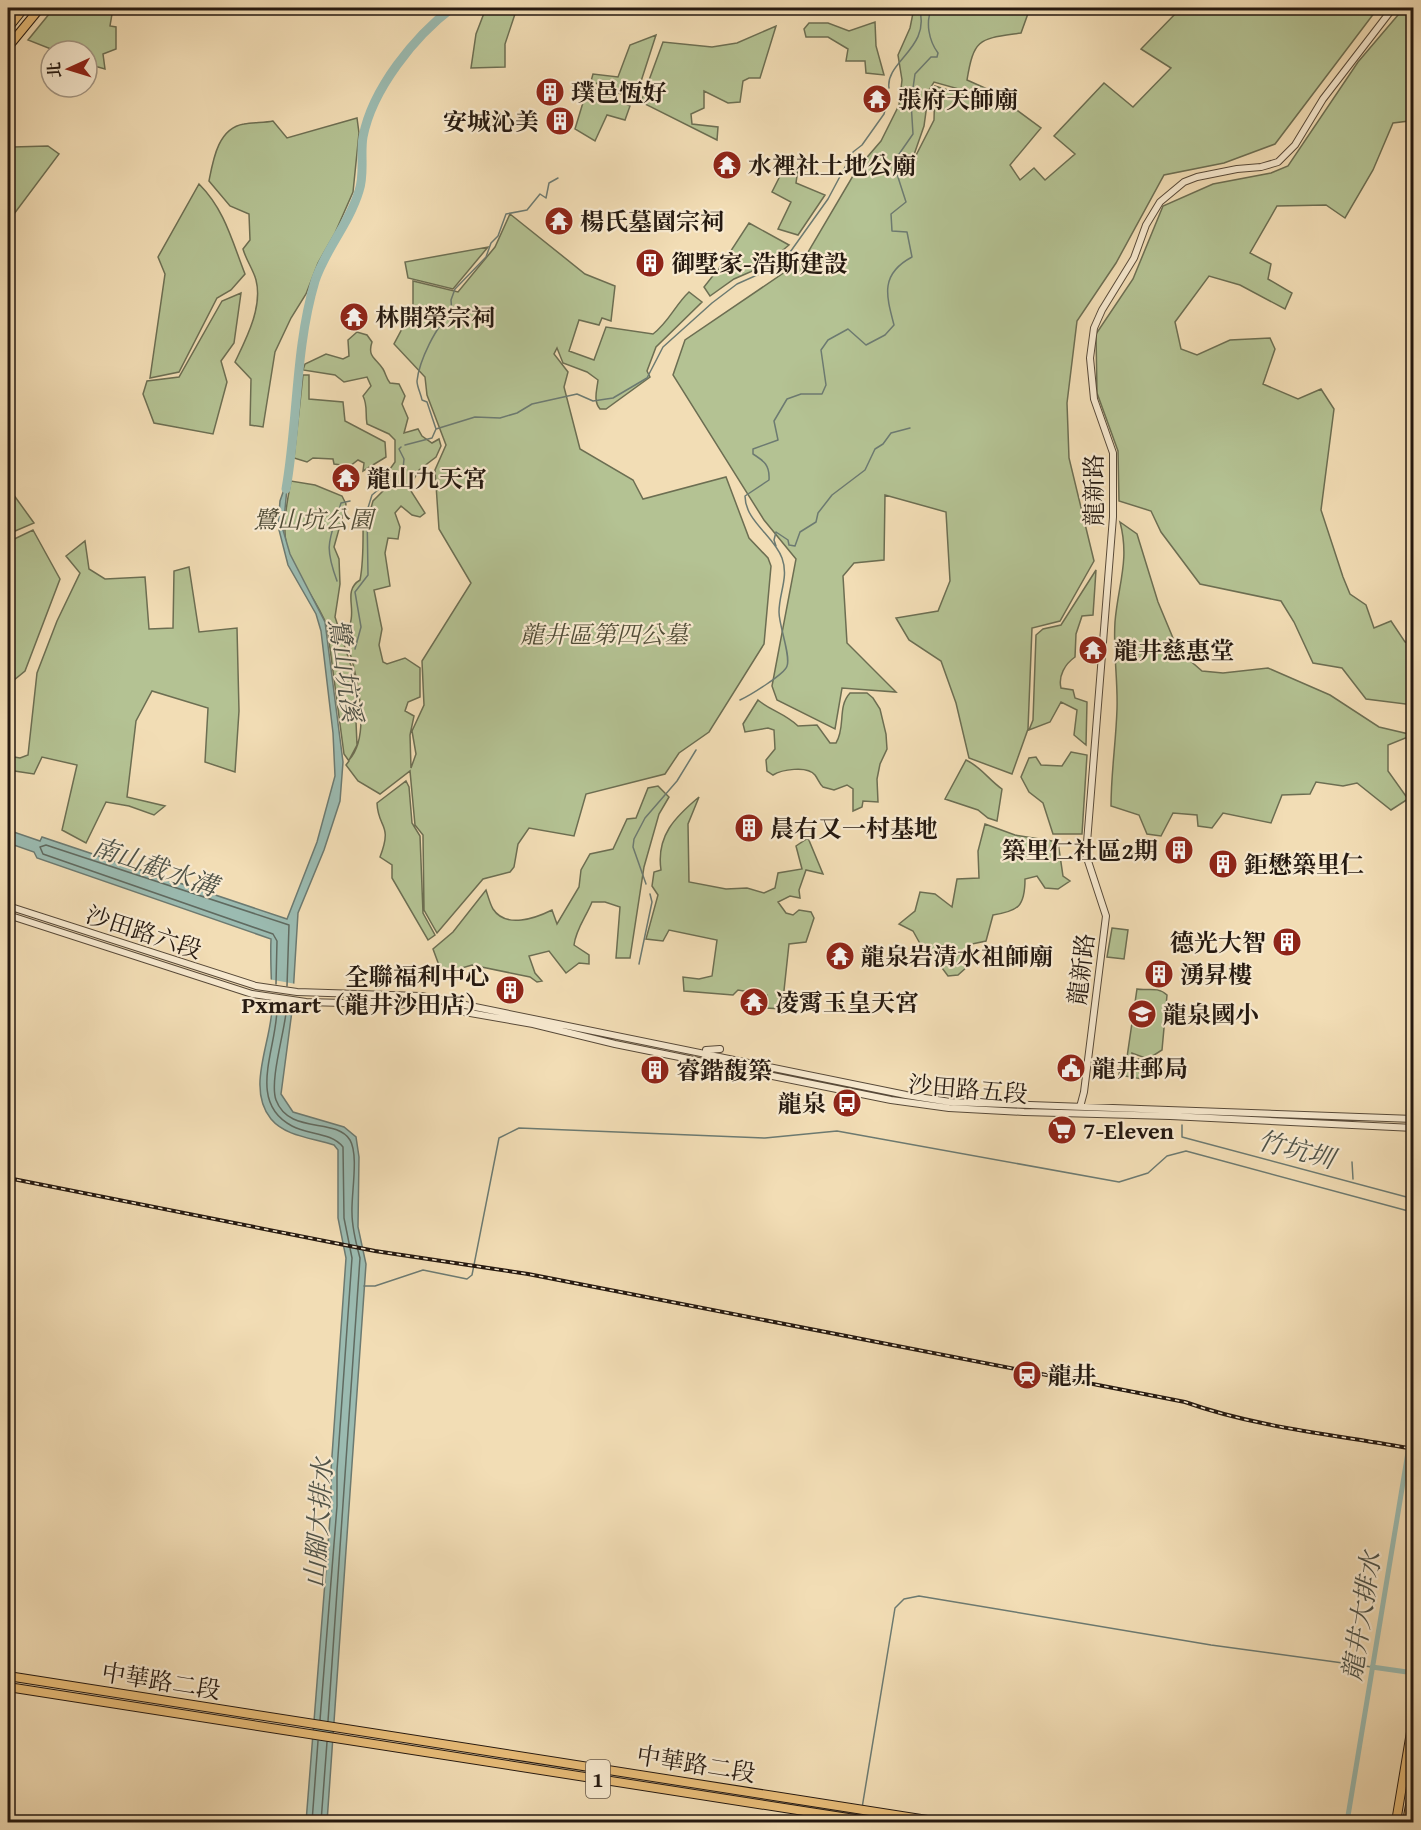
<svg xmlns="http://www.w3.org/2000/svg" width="1421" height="1830" font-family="'Gentium Book Plus','Noto Serif TC',serif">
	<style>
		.green { fill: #b4c293; stroke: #6c6e52; stroke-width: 1.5 }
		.water { fill: #9bbbb1; stroke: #6c7a71; stroke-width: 1.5 }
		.pier { fill: #f2ddb5 }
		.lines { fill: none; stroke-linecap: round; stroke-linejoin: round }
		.shore { stroke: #606a60; stroke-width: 1.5 }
		.stream { stroke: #6c7a71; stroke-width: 1.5 }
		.canal { stroke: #9bbbb1; stroke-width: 5 }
		.river { stroke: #9bbbb1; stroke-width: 9 }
		.minor-casing { stroke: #584a39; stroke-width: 8 }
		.major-casing { stroke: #251910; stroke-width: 10 }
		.minor { stroke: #f7e9cf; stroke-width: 6 }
		.major { stroke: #e9be7a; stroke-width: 8 }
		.rail-casing { stroke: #251910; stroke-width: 4 }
		.rail { stroke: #f7e9cf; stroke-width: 1.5; stroke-dasharray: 4.5; stroke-linecap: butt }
		.labels { text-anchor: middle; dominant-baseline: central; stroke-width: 4.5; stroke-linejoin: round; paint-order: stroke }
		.shield { fill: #f7e9cf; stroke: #645749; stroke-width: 1.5 }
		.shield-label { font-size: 22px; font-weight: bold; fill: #251910 }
		.poi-label { font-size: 24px; font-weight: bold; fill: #251910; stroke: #f7e9cf; text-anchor: start }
		.street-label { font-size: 24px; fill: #251910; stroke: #f7e9cf }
		.park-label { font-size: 24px; font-style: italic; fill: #504c37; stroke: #f7e9cf }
		.water-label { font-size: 26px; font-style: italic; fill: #4e5248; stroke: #f7e9cf }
	</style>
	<rect width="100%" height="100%" fill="#f2ddb5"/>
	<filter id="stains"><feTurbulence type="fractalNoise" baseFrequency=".00333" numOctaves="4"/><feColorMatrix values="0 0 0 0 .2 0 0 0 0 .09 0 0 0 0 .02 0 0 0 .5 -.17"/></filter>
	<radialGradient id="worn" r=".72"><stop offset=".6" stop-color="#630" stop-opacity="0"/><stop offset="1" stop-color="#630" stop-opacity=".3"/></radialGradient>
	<!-- green -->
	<path class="green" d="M 54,8 L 113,8 L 110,26 L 116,27 L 116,49 L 103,54 L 105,69 L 87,64 L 87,51 L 56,51 L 28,40 Z
		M 486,8 L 517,8 L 505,44 L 505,67 L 471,68 L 476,34 Z
		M 914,8 L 1030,8 L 1021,33 C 980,39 974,37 967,80 L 994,92 L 980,95 L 934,82 L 929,90 L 924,126 L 909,169 L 934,120 L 935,86 L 977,99 L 999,97 L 1041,128 L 1010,165 L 1020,180 L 1034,168 L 1045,180 L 1075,154 L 1054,136 L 1104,83 L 1133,107 L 1171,68 L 1141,49 L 1178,11 L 1229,13 L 1230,8 L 1378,8 L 1275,144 L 1224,163 L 1164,175 L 1116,263 L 1077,321 L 1067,403 L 1069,458 L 1094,561 L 1060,621 L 1032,628 L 1028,729 L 1012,774 L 969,758 L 956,703 L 941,661 L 909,640 L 896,618 L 938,611 L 950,581 L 946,512 L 885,495 L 884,560 L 854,563 L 843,576 L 847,643 L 896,692 L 842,688 L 835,729 L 777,700 L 772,686 L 796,559 L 764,520 L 673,375 L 685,340 L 804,259 L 857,169 L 881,141 L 899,105 L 902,80 L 898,55 L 910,28 Z
		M 1404,8 L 1413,8 L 1413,112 L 1409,121 L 1393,123 L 1373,170 L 1345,218 L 1326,205 L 1277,206 L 1250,253 L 1271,264 L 1268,279 L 1292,293 L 1285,309 L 1240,285 L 1209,276 L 1175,322 L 1181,349 L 1197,355 L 1230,340 L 1270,338 L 1275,349 L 1263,384 L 1298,399 L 1321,389 L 1334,409 L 1321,510 L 1343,577 L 1350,594 L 1366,605 L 1374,628 L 1391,621 L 1405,642 L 1413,646 L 1413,705 L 1366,699 L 1342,668 L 1313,663 L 1294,622 L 1281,601 L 1200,584 L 1161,532 L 1151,511 L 1119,501 L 1118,451 L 1097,393 L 1096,334 L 1133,279 L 1163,206 L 1213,184 L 1271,173 L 1288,166 L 1358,62 Z
		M 875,22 L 876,46 L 884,75 L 866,73 L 865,61 L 846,61 L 848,49 L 828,37 L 806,37 L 804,29 L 809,23 L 828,23 L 849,31 Z
		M 776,26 L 760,78 L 749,78 L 743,81 L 740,102 L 728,103 L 704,91 L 704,108 L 691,114 L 692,124 L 718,127 L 717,140 L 641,102 L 663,42 L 712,47 L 737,43 Z
		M 656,35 L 635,100 L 591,81 L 593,74 L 618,77 L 630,45 Z
		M 588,86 L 630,106 L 625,120 L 607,115 L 595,141 L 575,129 Z
		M 357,118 L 359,133 L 353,192 L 335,233 L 318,263 L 306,294 L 291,318 L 275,352 L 263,427 L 250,425 L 251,379 L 235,362 C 246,339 263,307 256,280 C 253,269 246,260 243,249 L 250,240 L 249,214 L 230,206 L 209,181 C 213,160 218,128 244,124 C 254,122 264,123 273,121 L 287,138 Z
		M 48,146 L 59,154 L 8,222 L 8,154 L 13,147 Z
		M 787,162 L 798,169 L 796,183 L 825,195 L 798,235 L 778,229 L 791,202 L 772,192 Z
		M 199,184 C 225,210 232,241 245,274 L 231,290 L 217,298 L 179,372 L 150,378 L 165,274 L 158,257 Z
		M 510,214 L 585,274 L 615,286 L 611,321 L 602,318 L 599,325 L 579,320 L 569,351 L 594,360 L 606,327 L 653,334 C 669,322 675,305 689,292 L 702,302 L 656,347 L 647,371 L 650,377 L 606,409 L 600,409 C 593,401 597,390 598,380 L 587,372 L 563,363 L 557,348 L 554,354 L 568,372 L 564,387 L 580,449 L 633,480 L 643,499 L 726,477 L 749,538 L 768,558 L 771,566 L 764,644 L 709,732 L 679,753 L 665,774 L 586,794 L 574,836 L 529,828 L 518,844 L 514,867 L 510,872 L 483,879 L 437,933 L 424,910 L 423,835 L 415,825 L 410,771 L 380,794 L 358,781 L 346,765 L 349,761 L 344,754 L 327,626 C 318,602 301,583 291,560 C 280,535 286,507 291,481 L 315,485 L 342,496 L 346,504 L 334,547 L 339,559 L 340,584 L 335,617 L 354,675 L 357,745 L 349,760 C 374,733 354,659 341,628 L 350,624 C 356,608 343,590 360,580 C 364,560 363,537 363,517 L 371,508 L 373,501 L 391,483 L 390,469 L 395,462 L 395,440 L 389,434 L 367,424 C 365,413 368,406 363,396 L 371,386 L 367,377 L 344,382 L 335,375 L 303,370 L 305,364 L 326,354 L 343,359 L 349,356 L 348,340 L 357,332 L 367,335 L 372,342 C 367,357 376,358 383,369 C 386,374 386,378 390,383 L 399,384 L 405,396 L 402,404 L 408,418 L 404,433 L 418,429 L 422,436 L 432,443 L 439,439 L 441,446 L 436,457 L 419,470 L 409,488 L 425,513 L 420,517 L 412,515 L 401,506 L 395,513 L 400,527 L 398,539 L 388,538 L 385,553 L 390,586 L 374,590 L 382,629 L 379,645 L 383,662 L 387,664 L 405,658 L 420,668 L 420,697 L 408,702 L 405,711 L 414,716 L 410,735 L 411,768 L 416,754 L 412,731 L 424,705 L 422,661 L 471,583 L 439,529 L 435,470 L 446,445 L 427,395 L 425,377 L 394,344 L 413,308 L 413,281 L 458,292 L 495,247 Z
		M 749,223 L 789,245 L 764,266 L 734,279 L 710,296 L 704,287 L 723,263 Z
		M 488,247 L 453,289 L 408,278 L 405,262 Z
		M 241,293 L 234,343 L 221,361 L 227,382 L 213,434 L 154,423 L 143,394 L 147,381 L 179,377 L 222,301 Z
		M 303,375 L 309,375 L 309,399 L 343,402 L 345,421 L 385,442 L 386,457 L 363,471 L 364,463 L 358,460 L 350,466 L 334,464 L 333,459 L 313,458 L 307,462 L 294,458 Z
		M 8,487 L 34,523 L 8,534 Z
		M 1120,522 L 1137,534 L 1158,602 L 1178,650 L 1202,671 L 1223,673 L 1268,668 L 1330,695 L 1379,727 L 1413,735 L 1388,745 L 1388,771 L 1408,799 L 1391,810 L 1357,783 L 1343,786 L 1316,782 L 1310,794 L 1282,795 L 1271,823 L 1223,813 L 1212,828 L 1198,826 L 1197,815 L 1173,813 L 1161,836 L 1147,834 L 1139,815 L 1111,806 C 1111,773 1116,742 1117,709 C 1118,680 1113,651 1115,622 C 1118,585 1130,560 1120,522 Z
		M 33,530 L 60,579 L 25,671 L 8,685 L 8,542 Z
		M 85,541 L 89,569 L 105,579 L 145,577 L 149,629 L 173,628 L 174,571 L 189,567 L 199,632 L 237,628 L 239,711 L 235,772 L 205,762 L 208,708 L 152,691 L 136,721 L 127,797 L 165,806 L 154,815 L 129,806 L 106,802 L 86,843 L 62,830 L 77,765 L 42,757 L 34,774 L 8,770 L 8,756 L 20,758 L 28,755 L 37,673 L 57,621 L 80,573 L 66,556 Z
		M 1096,570 L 1093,615 L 1082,616 L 1076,634 L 1075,657 C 1065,664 1058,676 1061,688 L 1073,690 L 1075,698 L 1087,702 L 1086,745 L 1074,735 L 1077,710 L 1061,702 L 1050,722 L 1029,730 L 1033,720 L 1036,635 L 1043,629 L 1061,625 Z
		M 850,693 L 867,693 L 873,698 L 880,709 L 886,734 L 887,749 L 880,764 L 877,779 L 878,802 L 863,801 L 862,807 L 853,811 L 853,789 L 847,785 L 834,790 L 823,787 C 819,783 818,779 815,775 C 807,765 781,770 773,775 L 767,771 L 766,760 L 775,749 L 774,730 L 768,728 L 745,732 L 743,724 L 758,700 C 771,711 784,713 798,726 L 817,725 L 830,743 L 836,743 C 846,727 837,707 850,693 Z
		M 1071,752 L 1087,755 L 1082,834 L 1053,834 L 1043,803 L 1029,792 L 1021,777 L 1029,758 L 1036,757 L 1041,765 L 1062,766 Z
		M 966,760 C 980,766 989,780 1002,789 L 997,821 L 988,818 L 978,810 L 945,799 Z
		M 406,781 L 409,787 L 412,823 L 420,836 L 423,913 L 435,935 L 428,940 L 392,878 L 392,865 L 380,857 C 393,823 378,829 377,803 Z
		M 658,786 L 669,797 L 659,814 L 644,867 L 630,958 L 616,958 L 620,907 L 605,902 L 592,902 C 586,917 576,929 574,945 L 589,955 L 589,964 L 579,963 L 566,973 L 549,951 L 529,956 L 535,973 L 542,981 L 537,982 L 530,977 L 472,965 L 455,970 L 440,968 L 433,949 L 453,932 L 486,890 C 488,896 490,904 493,909 C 506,929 536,918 552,910 L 557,924 L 579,887 L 581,870 L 590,854 L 613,849 L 627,819 L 636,818 L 648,788 Z
		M 699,797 L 688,824 L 689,882 L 726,889 L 747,888 L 764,893 L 775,888 L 778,873 L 802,869 L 796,846 L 808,838 L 823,874 L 806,870 L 799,890 L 800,898 L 790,896 L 778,902 L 786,913 L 793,915 L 799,910 L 811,912 L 814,918 L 806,942 L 789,944 L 782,1009 L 766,1008 L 767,995 L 738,990 L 733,995 L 684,991 L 683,977 L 699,979 L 712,976 L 717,940 L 669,930 L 663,941 L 646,939 L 658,895 L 652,886 L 654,872 L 661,870 C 656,836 675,817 699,797 Z
		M 985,824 L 1015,835 L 1058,842 L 1063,876 L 1070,881 L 1058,889 L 1045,888 L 1037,876 L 1025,879 C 1025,907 1018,911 993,915 L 986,941 L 967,945 L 968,966 L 958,975 L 948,976 L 942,968 L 938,954 L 923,949 L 913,931 L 899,924 L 915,911 L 920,892 L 935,894 L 952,907 L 957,879 L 979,878 L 978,851 Z
		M 1112,928 L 1128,930 L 1124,959 L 1107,957 Z
		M 1137,989 C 1146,991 1158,986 1167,995 L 1162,1050 L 1148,1059 L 1132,1053 L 1132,1058 L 1145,1060 L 1142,1079 L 1119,1075 L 1122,1057 L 1127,1057 Z"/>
	<!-- water -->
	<path class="water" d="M 288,478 L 283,530 L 290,554 L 325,622 L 343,762 L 340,801 L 324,850 L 298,913 L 292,1011 L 281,1094 L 293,1112 L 344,1127 L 356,1137 L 359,1157 L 358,1227 L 366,1264 L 327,1822 L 306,1822 L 331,1506 L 331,1470 L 346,1258 L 338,1218 L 338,1150 L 334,1145 C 314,1138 286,1137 271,1119 C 246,1088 271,1043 272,1008 C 272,985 270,962 271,939 L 37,858 L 34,852 L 8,843 L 8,830 L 40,841 L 42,837 L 287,919 L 317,842 L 335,776 L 333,733 L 321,631 L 316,614 L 288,565 L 278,526 L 280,501 Z"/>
	<!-- pier -->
	<path class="pier" d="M 268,979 L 296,984 L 294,1010 L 270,1007 Z"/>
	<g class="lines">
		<!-- shore -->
		<path class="shore" d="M 276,984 L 277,941 L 273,934 L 43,854 L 40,847 L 46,845 L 289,925 L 287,986
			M 277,1002 C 280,1043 244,1101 292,1126 C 308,1135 331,1132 343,1147 L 344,1218 L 352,1258 L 337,1470 L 337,1506 L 320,1720
			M 287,1004 C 286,1028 269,1080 276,1100 C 289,1135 336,1117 350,1140 C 359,1155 351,1195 352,1213 C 352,1229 356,1243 360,1258 L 328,1721
			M 312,1822 L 318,1741
			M 321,1822 L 327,1742"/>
		<!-- stream -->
		<path class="stream" d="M 889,88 C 885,62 932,47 919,8
			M 436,429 L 475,417 L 500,418 L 517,413 L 532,404 L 577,394 L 593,401 L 613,398 L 647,378 L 663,347 L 712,303 L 737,284 L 764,272 L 788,255 L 828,199 L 853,152 L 862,145 L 884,114 L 889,94
			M 405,445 L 432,438 L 436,429 L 427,402 L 422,400 C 421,394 417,387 417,381 C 419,362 436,324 452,314 L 451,300 L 455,289 L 486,257 L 491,243 L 498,236 L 506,214 L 527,210 L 540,194 L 546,198 L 549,183 L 558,178
			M 776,546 L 774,540 L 776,532 L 788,540 L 789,545 L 795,546 L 800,532 L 816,522 L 818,513 L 832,495 L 865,470 L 875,449 L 883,444 L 891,433 L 910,428
			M 337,581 C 323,543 330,540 341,503 L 350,501
			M 355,649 L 361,627 L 355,592 L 368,575 L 367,511 L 372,495 L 403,469 L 404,459 L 399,449 L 401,447
			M 740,700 C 749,696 785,674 787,666 C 791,656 779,626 779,612 C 779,593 789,577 782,558 C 774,536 745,521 745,496 L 769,480 C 770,465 764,461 753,454 L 753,449 L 778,440 L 774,421 L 787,399 L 801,394 L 822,394 L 826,385 L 821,350 L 828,340 L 848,329 L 866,345 L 885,335 L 894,325 C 886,295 880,274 912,257 L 907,232 L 892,231 L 891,214 L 906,202 L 896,171 L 897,157 L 913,134 L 911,102 L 915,74 L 931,57 L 937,57 L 938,53 C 929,41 925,22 932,8
			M 646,884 L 633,847 L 634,839 L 645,818 L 677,781 L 696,750
			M 639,964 L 652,902 L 650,894
			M 1182,1125 L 1182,1137 L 1414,1199
			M 1352,1162 L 1353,1179
			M 364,1286 L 375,1286 L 423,1270 L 467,1279 L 472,1275 L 499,1138 L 519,1128 L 765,1138 L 837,1131 L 1119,1182 L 1148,1173 L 1167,1156 L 1186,1151 L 1412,1212
			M 862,1808 L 895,1608 L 904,1599 L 919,1596 L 1211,1645 L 1372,1667"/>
		<!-- canal -->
		<path class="canal" d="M 1372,1667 L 1414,1673
			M 1347,1822 L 1414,1416"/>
		<!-- river -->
		<path class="river" d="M 286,489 C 298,421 295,348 315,281 C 325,250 349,224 359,191 C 365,174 360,154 363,137 C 372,89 415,36 452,8"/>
		<!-- minor casing -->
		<g class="minor-casing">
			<path id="minor" d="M 8,906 L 256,986 L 297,992 L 421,996 L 906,1095 L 950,1102 L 1414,1119
				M 8,915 L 252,994 L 306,1002 L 421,1005 L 447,1009 L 533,1024 L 615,1044 L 891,1100 L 949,1108 L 1024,1112 L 1170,1116 L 1414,1128
				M 706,1050 L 720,1049
				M 1080,1107 L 1084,1092 L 1106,916 L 1086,855 L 1113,517 L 1113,453 L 1094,399 L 1090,358 L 1094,328 L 1102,310 L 1134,258 L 1146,225 L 1160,202 L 1184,182 L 1197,177 L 1237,169 L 1261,167 L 1278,162 L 1295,145 L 1323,99 L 1393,8"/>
		</g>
		<!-- major casing -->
		<g class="major-casing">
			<path id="major" d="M 8,28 L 24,8
				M 8,47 L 40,8
				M 8,1676 L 940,1822
				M 8,1687 L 874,1822
				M 1396,1822 L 1414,1714
				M 1407,1822 L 1414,1783"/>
		</g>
		<!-- minor -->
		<use href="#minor" class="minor"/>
		<!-- major -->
		<use href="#major" class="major"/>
		<!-- rail casing -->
		<g class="rail-casing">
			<path id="rail" d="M 8,1178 L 375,1251 L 528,1274 L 1185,1402 C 1258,1428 1338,1435 1414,1449"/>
		</g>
		<!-- rail -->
		<use href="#rail" class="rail"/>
	</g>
	<!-- icons -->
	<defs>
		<g id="building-disc" transform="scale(1.5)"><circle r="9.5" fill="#8f2418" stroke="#f7e9cf"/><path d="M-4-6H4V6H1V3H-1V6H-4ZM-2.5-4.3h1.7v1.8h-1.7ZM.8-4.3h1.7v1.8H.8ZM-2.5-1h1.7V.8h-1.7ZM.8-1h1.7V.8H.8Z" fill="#fff"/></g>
		<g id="temple-disc" transform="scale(1.5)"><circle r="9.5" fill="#8f2418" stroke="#f7e9cf"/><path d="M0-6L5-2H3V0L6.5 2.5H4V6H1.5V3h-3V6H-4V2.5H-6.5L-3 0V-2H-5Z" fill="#fff"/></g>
		<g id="school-disc" transform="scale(1.5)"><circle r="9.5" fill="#8f2418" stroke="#f7e9cf"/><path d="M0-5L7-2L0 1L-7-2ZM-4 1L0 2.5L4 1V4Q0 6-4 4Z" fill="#fff"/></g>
		<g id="civic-disc" transform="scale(1.5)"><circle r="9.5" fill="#8f2418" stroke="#f7e9cf"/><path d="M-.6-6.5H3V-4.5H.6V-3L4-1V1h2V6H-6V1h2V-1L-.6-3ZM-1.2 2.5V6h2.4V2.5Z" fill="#fff"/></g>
		<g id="bus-disc" transform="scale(1.5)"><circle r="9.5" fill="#8f2418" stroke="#f7e9cf"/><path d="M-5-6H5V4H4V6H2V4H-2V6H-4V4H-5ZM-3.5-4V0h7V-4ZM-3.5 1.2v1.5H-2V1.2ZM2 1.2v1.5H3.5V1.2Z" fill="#fff"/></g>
		<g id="supermarket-disc" transform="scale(1.5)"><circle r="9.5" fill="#8f2418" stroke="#f7e9cf"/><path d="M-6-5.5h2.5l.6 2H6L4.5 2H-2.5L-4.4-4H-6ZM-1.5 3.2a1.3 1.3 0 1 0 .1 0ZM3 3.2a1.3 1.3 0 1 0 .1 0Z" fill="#fff"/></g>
		<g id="station-disc" transform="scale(1.5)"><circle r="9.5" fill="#8f2418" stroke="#f7e9cf"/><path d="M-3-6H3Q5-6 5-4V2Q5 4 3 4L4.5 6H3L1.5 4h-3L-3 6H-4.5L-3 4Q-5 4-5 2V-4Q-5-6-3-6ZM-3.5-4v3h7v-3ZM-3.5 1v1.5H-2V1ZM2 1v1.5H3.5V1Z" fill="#fff"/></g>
	</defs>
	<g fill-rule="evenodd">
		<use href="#building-disc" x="550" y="92"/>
		<use href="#temple-disc" x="877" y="99"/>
		<use href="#building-disc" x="560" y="121"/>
		<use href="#temple-disc" x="727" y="165"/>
		<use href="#temple-disc" x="559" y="221"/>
		<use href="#building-disc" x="650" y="263"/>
		<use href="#temple-disc" x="354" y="317"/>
		<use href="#temple-disc" x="346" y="478"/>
		<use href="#temple-disc" x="1093" y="650"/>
		<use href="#building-disc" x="749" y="828"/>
		<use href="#building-disc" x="1179" y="850"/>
		<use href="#building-disc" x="1223" y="864"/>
		<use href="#building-disc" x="1287" y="942"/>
		<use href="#temple-disc" x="840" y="956"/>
		<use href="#building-disc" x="1159" y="974"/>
		<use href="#building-disc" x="510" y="990"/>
		<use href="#temple-disc" x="754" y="1002"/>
		<use href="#school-disc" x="1142" y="1014"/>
		<use href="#civic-disc" x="1071" y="1068"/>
		<use href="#building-disc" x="655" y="1070"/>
		<use href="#bus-disc" x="847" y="1103"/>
		<use href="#supermarket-disc" x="1062" y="1130"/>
		<use href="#station-disc" x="1027" y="1375"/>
	</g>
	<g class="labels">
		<!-- shield labels -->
		<rect class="shield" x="586" y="1760" width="24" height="38" rx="4.5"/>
		<g class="shield-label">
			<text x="598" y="1779">1</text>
		</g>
		<!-- poi labels -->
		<g class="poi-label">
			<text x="571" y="92">璞邑恆好</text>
			<text x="898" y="99">張府天師廟</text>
			<text x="539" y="121" text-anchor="end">安城沁美</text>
			<text x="748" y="165">水裡社土地公廟</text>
			<text x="580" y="221">楊氏墓園宗祠</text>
			<text x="671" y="263">御墅家-浩斯建設</text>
			<text x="375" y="317">林開榮宗祠</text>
			<text x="367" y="478">龍山九天宮</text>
			<text x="1114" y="650">龍井慈惠堂</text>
			<text x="770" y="828">晨右又一村基地</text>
			<text x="1158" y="850" text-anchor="end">築里仁社區2期</text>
			<text x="1244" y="864">鉅懋築里仁</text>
			<text x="1266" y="942" text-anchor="end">德光大智</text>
			<text x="861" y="956">龍泉岩清水祖師廟</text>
			<text x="1180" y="974">湧昇樓</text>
			<text x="489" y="976" text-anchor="end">全聯福利中心<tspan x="489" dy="28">Pxmart（龍井沙田店）</tspan></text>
			<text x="775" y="1002">凌霄玉皇天宮</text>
			<text x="1163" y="1014">龍泉國小</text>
			<text x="1092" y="1068">龍井郵局</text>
			<text x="676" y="1070">睿鍇馥築</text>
			<text x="826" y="1103" text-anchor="end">龍泉</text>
			<text x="1083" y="1130">7-Eleven</text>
			<text x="1048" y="1375">龍井</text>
		</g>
		<!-- street labels -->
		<g class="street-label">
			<text transform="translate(1093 490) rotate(-90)">龍新路</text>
			<text transform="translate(144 932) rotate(18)">沙田路六段</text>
			<text transform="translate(1081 969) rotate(-83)">龍新路</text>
			<text transform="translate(968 1089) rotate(5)">沙田路五段</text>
			<text transform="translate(161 1681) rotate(9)">中華路二段</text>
			<text transform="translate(696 1764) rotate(9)">中華路二段</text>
		</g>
		<!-- park labels -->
		<g class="park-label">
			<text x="313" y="519">鷺山坑公園</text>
			<text x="604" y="634">龍井區第四公墓</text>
		</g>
		<!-- water labels -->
		<g class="water-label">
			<text transform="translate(346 670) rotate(82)">鷺山坑溪</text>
			<text transform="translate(155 866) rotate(19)">南山截水溝</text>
			<text transform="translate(1296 1149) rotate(15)">竹坑圳</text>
			<text transform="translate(318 1523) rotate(-86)">山腳大排水</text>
			<text transform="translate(1361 1616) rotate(-81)">龍井大排水</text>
		</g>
	</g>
	<!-- margin -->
	<rect width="1421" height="1830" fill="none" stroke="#f2ddb5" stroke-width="30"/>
	<rect x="9" y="9" width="1403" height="1812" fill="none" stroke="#251910" stroke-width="3"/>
	<rect x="15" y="15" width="1391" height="1800" fill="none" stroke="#251910" stroke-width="1.5"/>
	<!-- north arrow -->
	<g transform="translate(69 69) rotate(266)"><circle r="28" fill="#f7e9cf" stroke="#a39683" stroke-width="1.5"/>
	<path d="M0-4.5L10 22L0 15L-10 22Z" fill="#8f2418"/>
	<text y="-9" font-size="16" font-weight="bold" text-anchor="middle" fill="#251910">北</text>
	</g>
	<rect width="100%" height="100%" filter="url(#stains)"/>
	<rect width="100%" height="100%" fill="url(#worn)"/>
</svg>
